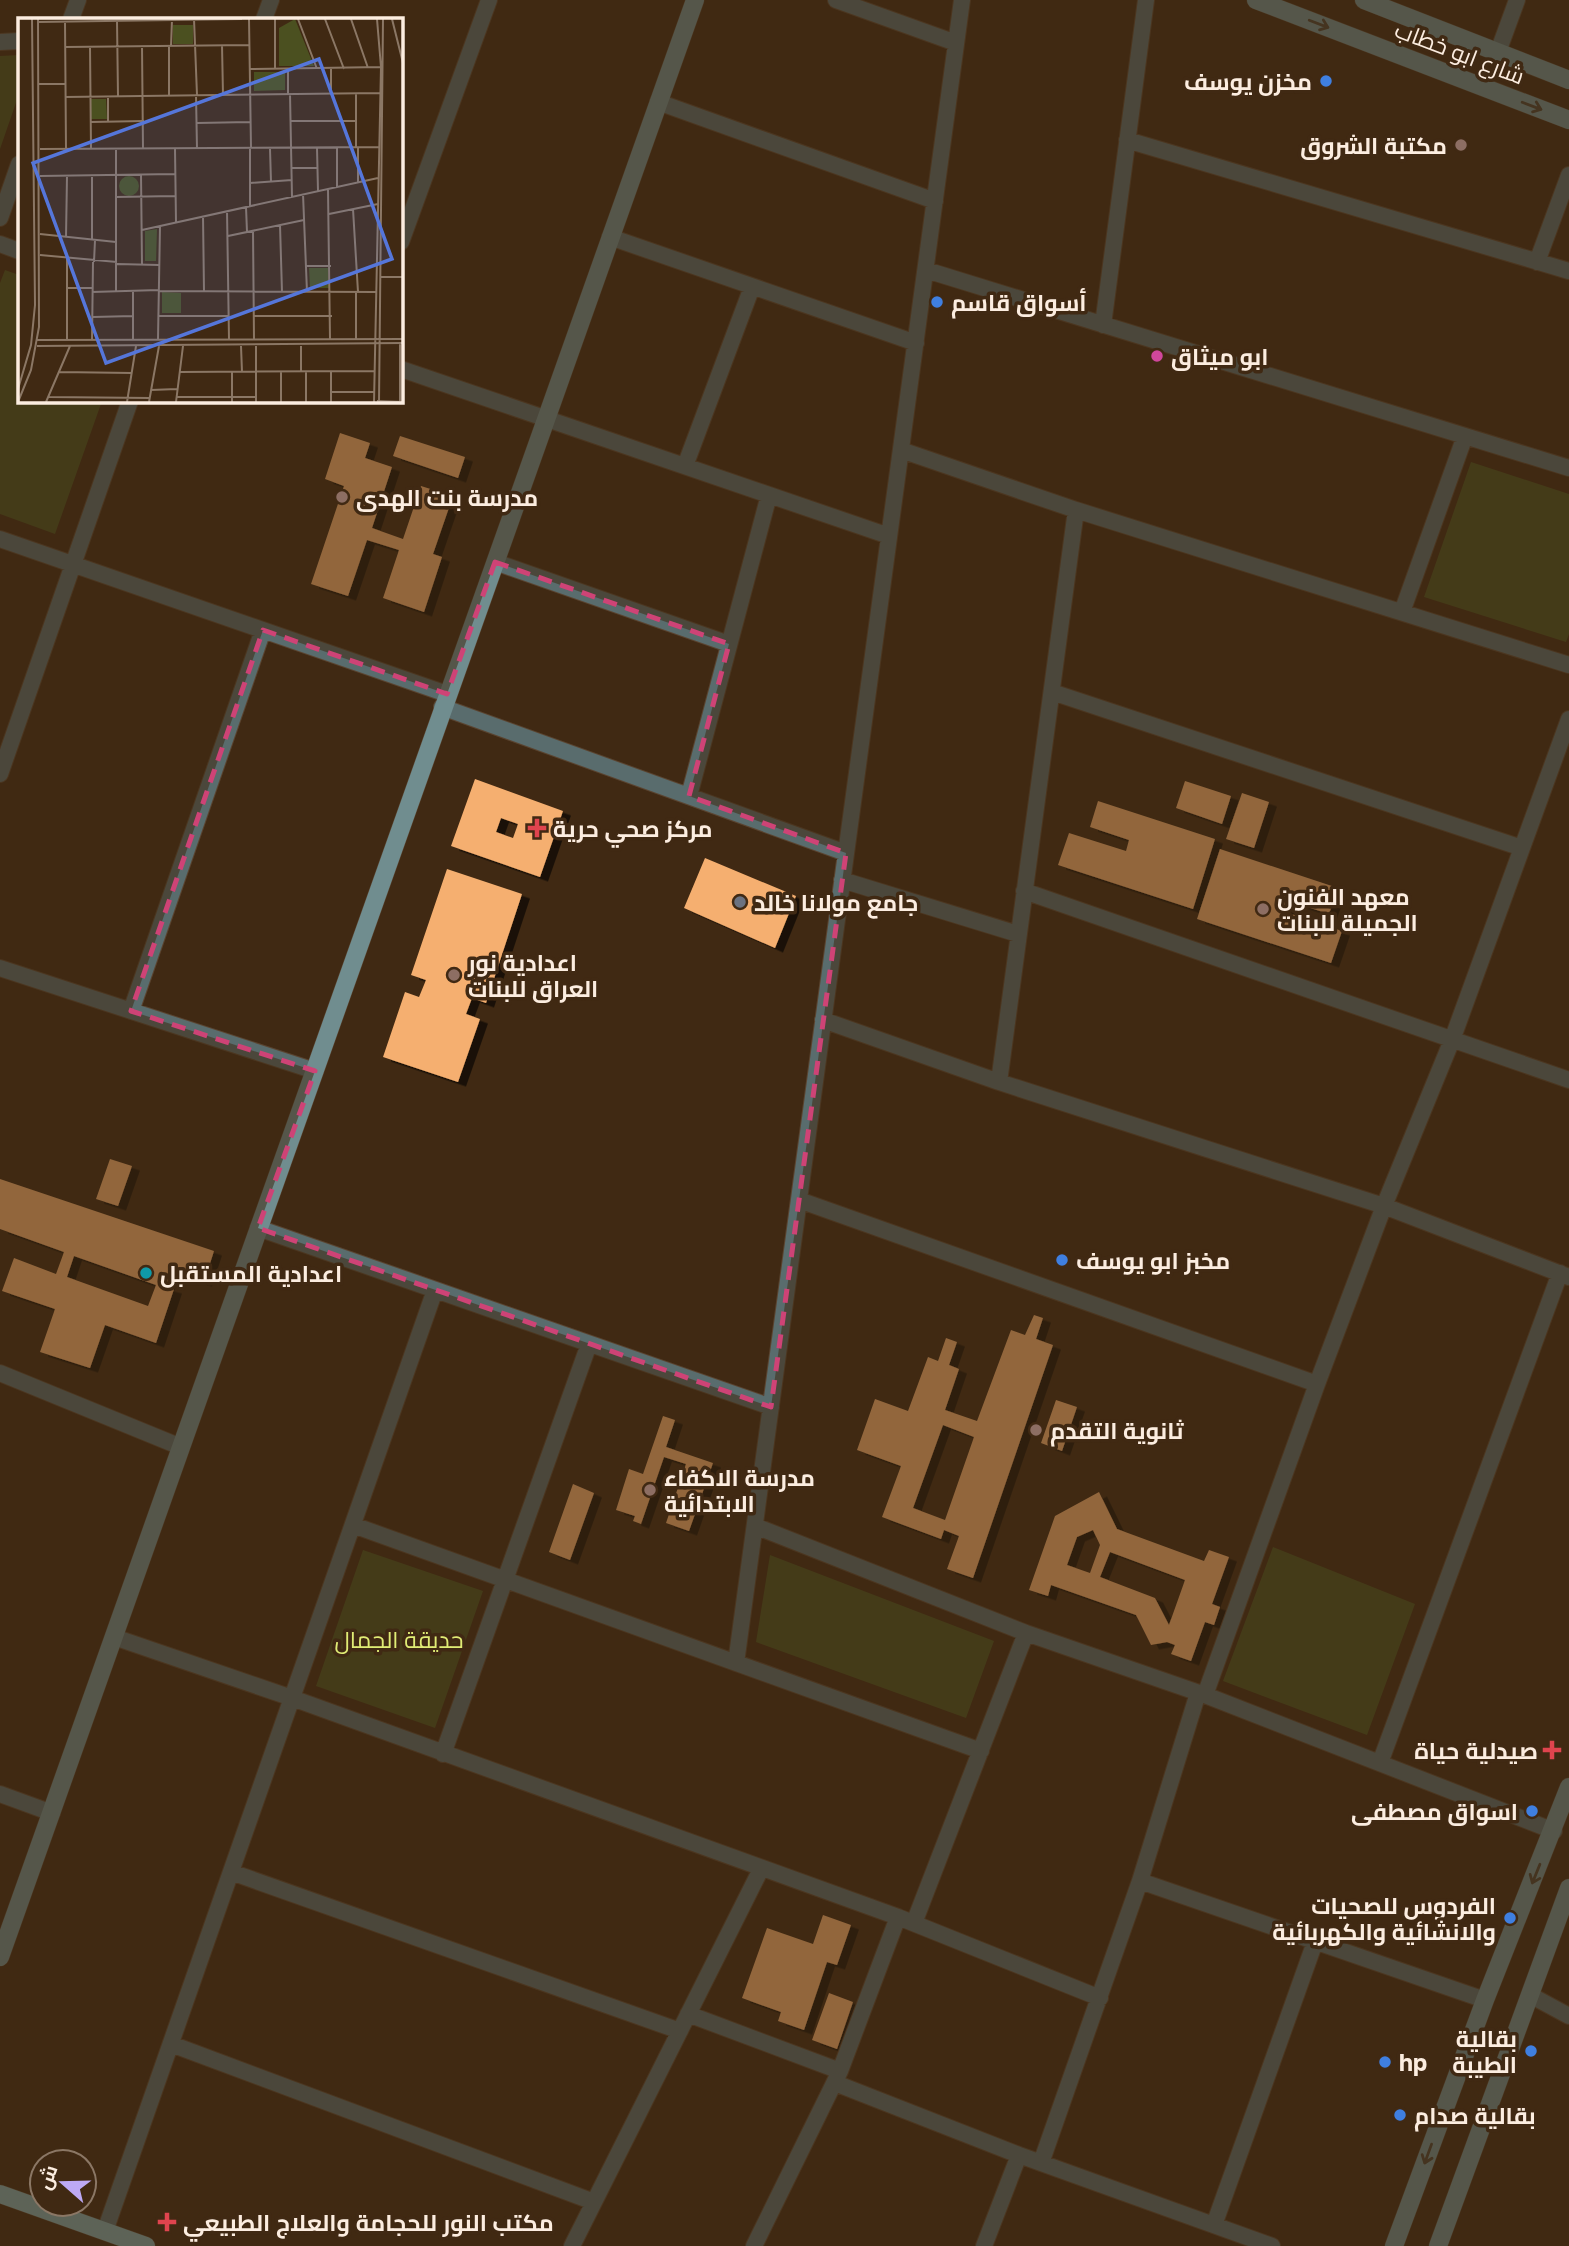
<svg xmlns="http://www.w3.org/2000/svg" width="1569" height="2246" font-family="'Golos Text',Cairo,sans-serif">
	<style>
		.green { fill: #4b5020 }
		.building { fill: #f5af70; fill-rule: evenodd; filter: url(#shadow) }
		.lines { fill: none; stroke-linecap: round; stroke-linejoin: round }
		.street-casing { stroke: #5a4430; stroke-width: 18 }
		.secondary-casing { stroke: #5a4430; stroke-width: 19 }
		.primary-casing { stroke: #5a4430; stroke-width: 19 }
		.street { stroke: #596c6d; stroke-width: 16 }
		.secondary { stroke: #708d8f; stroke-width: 18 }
		.primary { stroke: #82a8aa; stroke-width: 18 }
		.oneway { stroke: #4c4232 }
		.marked { fill: none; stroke: #ce4376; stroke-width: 5; stroke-dasharray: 14 9; stroke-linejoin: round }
		.shop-dot { fill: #3f7fe0; stroke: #402913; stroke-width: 2.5 }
		.education-dot { fill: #8d6e63; stroke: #402913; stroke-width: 2.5 }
		.hotel-dot { fill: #d1479c; stroke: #402913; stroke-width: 2.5 }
		.health-dot { fill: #e0444e; stroke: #402913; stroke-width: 2.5 }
		.worship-dot { fill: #6b7280; stroke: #402913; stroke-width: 2.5 }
		.culture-dot { fill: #0f9aa8; stroke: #402913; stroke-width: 2.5 }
		.labels { text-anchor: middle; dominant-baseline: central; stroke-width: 7; stroke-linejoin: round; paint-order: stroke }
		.street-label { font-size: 23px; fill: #fcede0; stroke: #402913 }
		.poi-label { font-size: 23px; font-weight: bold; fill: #fcede0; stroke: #402913; text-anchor: start }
		.park-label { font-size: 23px; fill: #e0ec75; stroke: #402913 }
		.inset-road { fill: none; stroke: #8b7765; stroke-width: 2 }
		.view { fill: #5576da; fill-opacity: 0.15; stroke: #5576da; stroke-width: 3.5 }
		.inset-edge { fill: none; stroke: #fcede0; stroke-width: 3.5 }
	</style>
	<defs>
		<filter id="shadow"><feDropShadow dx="8" dy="4.5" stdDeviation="0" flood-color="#0009"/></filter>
	</defs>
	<rect width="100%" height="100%" fill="#402913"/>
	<!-- green -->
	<path class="green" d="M 19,55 L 19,94 L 0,149 L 0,56 Z
		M 5,270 L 19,275 L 19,401 L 102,401 L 55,534 L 0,514 L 0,283 Z
		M 1471,462 L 1569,494 L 1569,634 L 1566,642 L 1424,597 Z
		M 1273,1547 L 1415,1604 L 1367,1735 L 1223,1681 Z
		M 363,1550 L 483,1591 L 435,1728 L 316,1686 Z
		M 770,1555 L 994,1641 L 966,1718 L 756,1642 Z"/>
	<!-- building -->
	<path class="building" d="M 340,433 L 370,443 L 365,458 L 392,467 L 372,528 L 403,539 L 421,486 L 453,496 L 433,554 L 442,557 L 424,612 L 383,598 L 399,550 L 367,540 L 348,596 L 311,584 L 344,486 L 325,479 Z
		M 400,436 L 465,457 L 458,478 L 393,456 Z
		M 475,779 L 563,811 L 540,877 L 451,846 ZM 501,818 L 518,824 L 513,838 L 496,832 Z
		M 1185,781 L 1231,796 L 1222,824 L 1176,808 Z
		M 1242,793 L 1269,802 L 1254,848 L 1226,839 Z
		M 1098,801 L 1215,839 L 1193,909 L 1058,865 L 1069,833 L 1126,851 L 1129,840 L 1090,827 Z
		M 1220,849 L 1338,888 L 1329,914 L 1289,901 L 1285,912 L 1342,931 L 1331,963 L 1197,919 Z
		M 705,858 L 796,896 L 775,948 L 684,908 Z
		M 447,869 L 522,894 L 486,1003 L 472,998 L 466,1014 L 480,1019 L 458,1082 L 383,1057 L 405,992 L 419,997 L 426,980 L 411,975 Z
		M 110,1159 L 132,1166 L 118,1206 L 96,1199 Z
		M 0,1179 L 214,1251 L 204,1282 L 172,1271 L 166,1287 L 174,1289 L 156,1343 L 105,1325 L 90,1368 L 40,1352 L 55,1309 L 2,1291 L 14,1258 L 56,1274 L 64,1252 L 0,1229 ZM 74,1256 L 156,1285 L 148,1306 L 67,1277 Z
		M 1034,1315 L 1043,1318 L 1036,1339 L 1053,1345 L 973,1578 L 947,1569 L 959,1536 L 944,1530 L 941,1539 L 882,1517 L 901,1466 L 857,1450 L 875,1399 L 908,1411 L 928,1357 L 938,1361 L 946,1338 L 957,1342 L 949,1365 L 959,1369 L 945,1410 L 977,1421 L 1011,1330 L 1025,1335 ZM 943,1425 L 974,1437 L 945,1520 L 913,1508 Z
		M 1056,1400 L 1077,1407 L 1062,1451 L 1041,1443 Z
		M 663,1416 L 675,1420 L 666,1447 L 713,1463 L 689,1531 L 666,1523 L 686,1464 L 664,1457 L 641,1524 L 633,1521 L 635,1516 L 616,1510 L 629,1469 L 643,1474 Z
		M 573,1484 L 594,1493 L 570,1560 L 549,1552 Z
		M 1099,1492 L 1117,1529 L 1204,1561 L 1209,1550 L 1229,1557 L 1212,1604 L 1220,1607 L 1214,1625 L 1205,1622 L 1191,1661 L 1171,1654 L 1175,1645 L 1167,1642 L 1151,1645 L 1136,1615 L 1051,1585 L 1048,1596 L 1029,1590 L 1055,1516 ZM 1093,1530 L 1100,1545 L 1090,1573 L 1067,1565 L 1077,1537 ZM 1110,1552 L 1185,1580 L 1169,1625 L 1155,1598 L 1100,1577 Z
		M 823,1915 L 851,1925 L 837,1965 L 827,1962 L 804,2030 L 778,2021 L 781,2012 L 742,1998 L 767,1928 L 813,1944 Z
		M 829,1993 L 853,2002 L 837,2049 L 812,2040 Z"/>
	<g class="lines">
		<!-- street casing -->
		<g class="street-casing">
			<path id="street" d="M 836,0 L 956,43
				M 71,19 L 78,0
				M 264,19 L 271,0
				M 0,42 L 19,41
				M 1498,52 L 1517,0
				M 658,102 L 935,201
				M 1127,140 L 1569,271
				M 0,218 L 19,164
				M 610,237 L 916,343
				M 401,242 L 489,0
				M 0,244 L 19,251
				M 1537,262 L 1569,175
				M 926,270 L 1569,468
				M 1103,325 L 1146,0
				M 401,369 L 889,536
				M 901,450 L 1076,510 L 1569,665
				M 685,466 L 752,287
				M 0,539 L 447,694
				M 495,562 L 729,644
				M 1402,612 L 1465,436
				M 1052,692 L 1522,848
				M 442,707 L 846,853
				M 0,774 L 130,401
				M 689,796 L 769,495
				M 842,880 L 1018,934
				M 1024,891 L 1569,1080
				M 0,968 L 315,1071
				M 131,1011 L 263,630
				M 823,1020 L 999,1082 L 1384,1206 L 1569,1277
				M 999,1082 L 1076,510
				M 799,1200 L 1317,1384
				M 258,1228 L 771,1407
				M 0,1373 L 181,1447
				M 353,1525 L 981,1751
				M 755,1526 L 1026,1633 L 1205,1695 L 1554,1831
				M 114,1637 L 292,1698 L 898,1917 L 1100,1998
				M 736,1663 L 962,0
				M 1205,1695 L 1317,1384 L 1384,1206 L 1452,1040 L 1569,719
				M 443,1754 L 589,1344
				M 1380,1763 L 1560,1273
				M 0,1794 L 52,1813
				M 231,1872 L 680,2031
				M 1140,1881 L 1485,2000
				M 914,1923 L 1026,1633
				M 1530,1995 L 1569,2016
				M 688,2014 L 840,2071
				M 171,2044 L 594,2202
				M 835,2083 L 1019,2155 L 1272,2246
				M 1041,2163 L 1140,1881 L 1198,1693
				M 1214,2225 L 1315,1942
				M 105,2231 L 435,1290
				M 572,2246 L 761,1869
				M 754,2246 L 840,2071 L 898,1917
				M 984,2246 L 1019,2155"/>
		</g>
		<!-- secondary casing -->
		<g class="secondary-casing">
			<path id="secondary" d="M 1256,0 L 1569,120
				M 1364,0 L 1569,80
				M 0,1957 L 695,0
				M 1394,2246 L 1485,2000 L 1569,1787
				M 1438,2246 L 1569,1888"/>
		</g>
		<!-- primary casing -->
		<g class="primary-casing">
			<path id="primary" d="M 0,2194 L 146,2246"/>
		</g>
		<!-- street -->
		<use href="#street" class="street"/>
		<!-- secondary -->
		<use href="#secondary" class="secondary"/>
		<!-- primary -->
		<use href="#primary" class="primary"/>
	</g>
	<!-- one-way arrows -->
	<defs><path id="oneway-shaft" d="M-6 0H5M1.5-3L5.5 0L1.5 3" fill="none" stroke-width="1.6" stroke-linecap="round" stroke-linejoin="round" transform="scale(1.75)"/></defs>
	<g class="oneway">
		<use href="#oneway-shaft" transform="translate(1319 24) rotate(21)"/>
		<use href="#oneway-shaft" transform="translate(1532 106) rotate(21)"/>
		<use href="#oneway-shaft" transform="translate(1536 1874) rotate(112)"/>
		<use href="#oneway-shaft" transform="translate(1428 2154) rotate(110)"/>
	</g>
	<!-- marked area -->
	<path d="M0 0H1569V2246H0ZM 495,562 L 729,644 L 689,796 L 846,853 L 771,1407 L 258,1228 L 315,1071 L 131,1011 L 263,630 L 447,694 Z" fill="#402913" fill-opacity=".55" fill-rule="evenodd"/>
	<path class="marked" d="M 495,562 L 729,644 L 689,796 L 846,853 L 771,1407 L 258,1228 L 315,1071 L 131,1011 L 263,630 L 447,694 Z"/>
	<!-- markers -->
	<g class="shop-dot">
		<circle cx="1326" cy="81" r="7"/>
		<circle cx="937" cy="302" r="7"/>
		<circle cx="1062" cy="1260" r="7"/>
		<circle cx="1532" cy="1811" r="7"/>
		<circle cx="1510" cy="1918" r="7"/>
		<circle cx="1531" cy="2051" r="7"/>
		<circle cx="1385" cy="2062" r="7"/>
		<circle cx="1400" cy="2115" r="7"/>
	</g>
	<g class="education-dot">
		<circle cx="1461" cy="145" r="7"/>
		<circle cx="342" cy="497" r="7"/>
		<circle cx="1263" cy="909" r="7"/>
		<circle cx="454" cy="975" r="7"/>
		<circle cx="1036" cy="1430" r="7"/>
		<circle cx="650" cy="1490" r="7"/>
	</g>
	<circle class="hotel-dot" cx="1157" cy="356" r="7"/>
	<g class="health-dot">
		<path d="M533.5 817.5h7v7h7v7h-7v7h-7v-7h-7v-7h7z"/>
		<path d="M1548.5 1739.5h7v7h7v7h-7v7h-7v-7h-7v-7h7z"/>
		<path d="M163.5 2211.5h7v7h7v7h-7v7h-7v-7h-7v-7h7z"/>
	</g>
	<circle class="worship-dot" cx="740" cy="902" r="7"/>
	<circle class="culture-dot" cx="146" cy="1273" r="7"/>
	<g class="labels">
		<!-- street labels -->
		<g class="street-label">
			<text transform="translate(1460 52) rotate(21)">شارع ابو خطاب</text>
		</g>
		<!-- poi labels -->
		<g class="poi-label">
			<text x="1312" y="81" text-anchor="end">مخزن يوسف</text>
			<text x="1447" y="145" text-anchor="end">مكتبة الشروق</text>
			<text x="951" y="302">أسواق قاسم</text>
			<text x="1171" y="356">ابو ميثاق</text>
			<text x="356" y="497">مدرسة بنت الهدی</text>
			<text x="553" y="828">مركز صحي حرية</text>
			<text x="1277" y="896">معهد الفنون<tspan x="1277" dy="26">الجميلة للبنات</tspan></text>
			<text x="754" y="902">جامع مولانا خالد</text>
			<text x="468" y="962">اعدادية نور<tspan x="468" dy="26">العراق للبنات</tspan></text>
			<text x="1076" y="1260">مخبز ابو يوسف</text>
			<text x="160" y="1273">اعدادية المستقبل</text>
			<text x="1050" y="1430">ثانوية التقدم</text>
			<text x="664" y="1477">مدرسة الاكفاء<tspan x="664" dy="26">الابتدائية</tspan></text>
			<text x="1538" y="1750" text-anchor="end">صيدلية حياة</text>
			<text x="1518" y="1811" text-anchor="end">اسواق مصطفى</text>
			<text x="1496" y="1905" text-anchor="end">الفردوس للصحيات<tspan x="1496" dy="26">والانشائية والكهربائية</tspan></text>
			<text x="1517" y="2038" text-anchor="end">بقالية<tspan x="1517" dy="26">الطيبة</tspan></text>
			<text x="1399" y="2062">hp</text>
			<text x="1414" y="2115">بقالية صدام</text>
			<text x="183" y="2222">مكتب النور للحجامة والعلاج الطبيعي</text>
		</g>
		<!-- park labels -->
		<g class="park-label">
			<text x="399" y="1639">حديقة الجمال</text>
		</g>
	</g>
	<!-- overview -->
	<g transform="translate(18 18)">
		<rect width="385" height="385" fill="#402913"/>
		<path d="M 277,1 L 296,48 L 261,48 L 261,10 ZM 155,7 L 175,7 L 175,26 L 155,26 ZM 267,54 L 267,72 L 236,73 L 236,54 ZM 73,81 L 88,81 L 89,101 L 73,101 ZM101 168a10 10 0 1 1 20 0a10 10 0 1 1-20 0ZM 139,211 L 138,243 L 127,243 L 127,213 ZM 291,250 L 310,250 L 311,270 L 292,270 ZM 144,274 L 163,275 L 163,295 L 144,295 Z" fill="#4b5020"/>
		<path class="inset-road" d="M 176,1 L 179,77M 231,1 L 233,130M 257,1 L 257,51M 280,1 L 299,51M 307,1 L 326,51M 333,1 L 350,50M 374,1 L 385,45M 47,3 L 48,132M 99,3 L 100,78M 20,4 L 224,1M 204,27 L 205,77M 124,28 L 125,131M 151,28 L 151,77M 153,28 L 154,2M 47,29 L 232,27M 72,29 L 73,131M 232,51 L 363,49M 270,51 L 270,76M 313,51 L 313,75M 21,66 L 47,66M 272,76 L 274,179M 338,76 L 338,129M 178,77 L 179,131M 47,79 L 362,75M 273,103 L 338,103M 73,104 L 126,103M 90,104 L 90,78M 179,105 L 232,104M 319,129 L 319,169M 340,129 L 340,165M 299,130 L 300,173M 22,131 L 361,129M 157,131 L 158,204M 232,131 L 232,188M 252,131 L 253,164M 273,150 L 299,150M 123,156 L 124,247M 74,157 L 74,222M 22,158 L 157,156M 232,165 L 274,162M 310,172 L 312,321M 285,176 L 289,274M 98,179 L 157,178M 228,189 L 229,214M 335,191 L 340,274M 209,193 L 211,321M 311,196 L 360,186M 185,198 L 186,273M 262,207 L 264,274M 124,212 L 360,160M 235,213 L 236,321M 22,216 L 98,224M 210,218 L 286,202M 48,219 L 49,158M 22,237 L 99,244M 76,244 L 77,222M 99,246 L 141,247M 288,248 L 313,248M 363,259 L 385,259M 49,270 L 74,270M 98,273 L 98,131M 115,273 L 115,323M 141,273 L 358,274M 74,274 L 141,272M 141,298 L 211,298M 236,298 L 314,298M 75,299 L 115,298M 140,321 L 142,208M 338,321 L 338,274M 19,322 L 385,321M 49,322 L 49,241M 74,322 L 75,244M 19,328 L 385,325M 223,328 L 224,354M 41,354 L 114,355M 162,354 L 356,353M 263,354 L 263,384M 283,354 L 283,328M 288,354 L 288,384M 0,371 L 13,327 L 17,287 L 14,1M 133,372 L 159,371M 313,374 L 356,374M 31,379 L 132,380M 158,379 L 238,379M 359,383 L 385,384M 0,384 L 13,352 L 21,309 L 20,1M 28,384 L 52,328M 109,384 L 118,328M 131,384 L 141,328M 158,384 L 165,328M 214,384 L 214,354M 238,384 L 238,328M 313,384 L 313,353M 356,384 L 363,49 L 359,1M 361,384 L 365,1M 382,384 L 382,326"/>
		<path class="view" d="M 301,41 L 374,241 L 88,345 L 15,145 Z"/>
		<rect width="385" height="385" class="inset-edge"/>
	</g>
	<!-- north arrow -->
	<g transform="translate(63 2183) rotate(290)"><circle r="33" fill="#402913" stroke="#8b7765" stroke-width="2"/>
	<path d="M0-5L12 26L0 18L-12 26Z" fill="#bda9f5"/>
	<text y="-10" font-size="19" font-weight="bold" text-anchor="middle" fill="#fcede0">ش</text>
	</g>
</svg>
